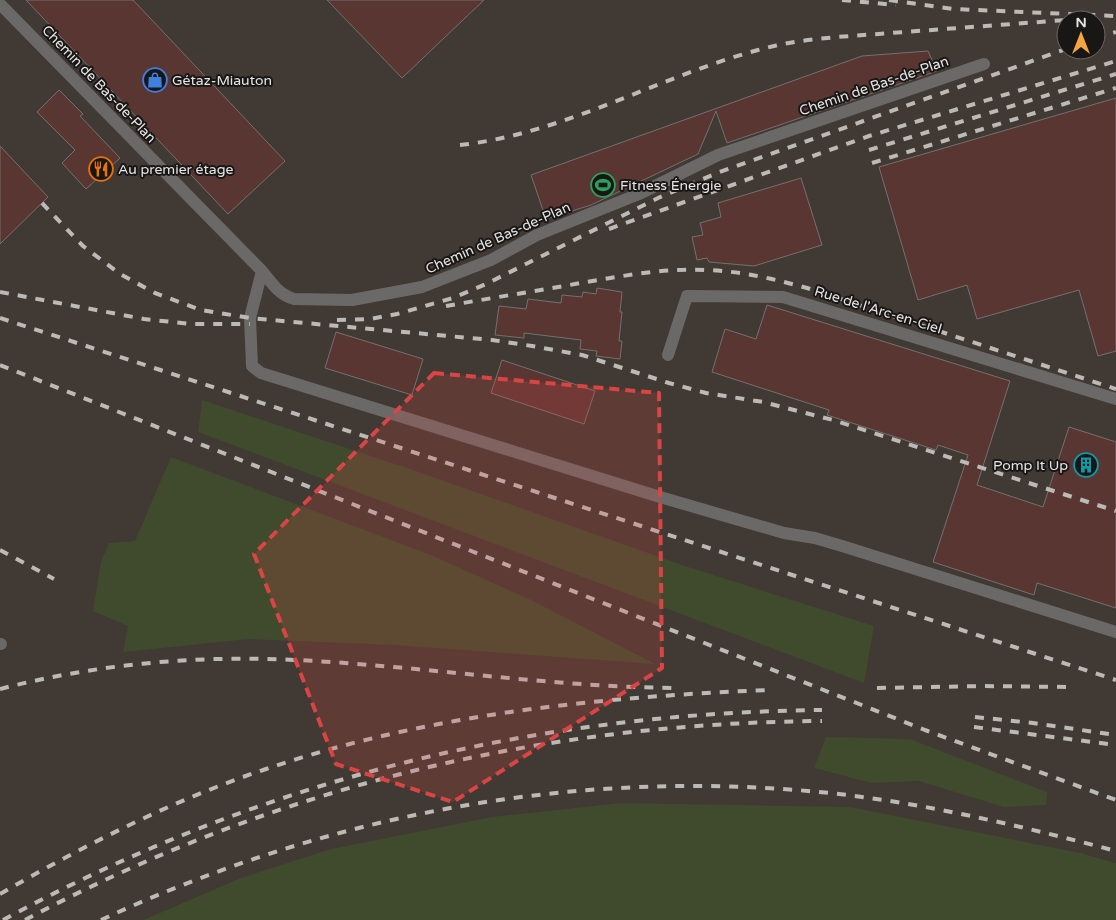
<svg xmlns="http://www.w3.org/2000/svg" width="1116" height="920" font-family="'Varela Round',sans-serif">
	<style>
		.built { fill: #413933; fill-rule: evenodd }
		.green { fill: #404b2d }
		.building { fill: #593632; stroke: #75706f }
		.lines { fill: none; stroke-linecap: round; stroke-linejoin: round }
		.minor { stroke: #6b6968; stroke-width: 12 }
		.rail { stroke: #bcbab7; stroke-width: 4; stroke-dasharray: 9 9; stroke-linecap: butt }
		.marked { fill: #d94444; fill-opacity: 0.2; stroke: #d94444; stroke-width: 4; stroke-dasharray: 10 6; stroke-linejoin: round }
		.labels { text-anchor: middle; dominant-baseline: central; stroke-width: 4; stroke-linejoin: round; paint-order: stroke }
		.poi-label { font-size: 14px; fill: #e7e5e3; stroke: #191716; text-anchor: start }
		.street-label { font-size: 14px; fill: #e7e5e3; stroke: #191716 }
	</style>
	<rect width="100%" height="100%" fill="#322f2c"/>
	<!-- built -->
	<path class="built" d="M 0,0 L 1116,0 L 1116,863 L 1085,854 L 238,879 L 143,920 L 0,920 ZM 1066,20 L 1096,20 L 1096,50 L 1066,50 Z"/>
	<!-- green -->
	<path class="green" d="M 202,400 L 413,470 L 685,566 L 874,626 L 864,683 L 198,432 Z
		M 171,457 L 431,555 L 531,600 L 655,664 L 395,645 L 249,639 L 123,652 L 128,626 L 93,611 L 101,562 L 109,543 L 135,541 Z
		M 826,737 L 910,739 L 1047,792 L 1046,805 L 1004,807 L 919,781 L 872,783 L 814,768 Z
		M 622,803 L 850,807 L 1085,854 L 1116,863 L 1116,920 L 143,920 L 238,879 L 331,849 L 492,817 Z"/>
	<!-- building -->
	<path class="building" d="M 26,0 L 133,0 L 285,161 L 228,214 Z
		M 327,0 L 484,0 L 402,78 Z
		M 928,51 L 937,71 L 727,143 L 716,111 L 698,154 L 591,205 L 546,219 L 531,175 L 862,56 Z
		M 59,90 L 83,114 L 80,116 L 120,158 L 86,189 L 62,163 L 75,150 L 37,112 Z
		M 1116,98 L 1116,351 L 1098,356 L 1079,290 L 977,319 L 967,285 L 918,300 L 879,167 Z
		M 0,146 L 48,197 L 0,244 Z
		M 801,178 L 822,245 L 754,266 L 709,262 L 707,258 L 697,260 L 692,237 L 703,235 L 700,223 L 721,217 L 718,203 Z
		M 597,288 L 622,292 L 620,312 L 622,312 L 619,341 L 622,341 L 620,359 L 596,356 L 597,351 L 580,349 L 581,340 L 524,333 L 524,338 L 495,335 L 499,306 L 526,309 L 528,299 L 561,303 L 562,295 L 582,297 L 583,292 L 596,294 Z
		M 767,305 L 1010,381 L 977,485 L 1043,507 L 1069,427 L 1116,442 L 1116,608 L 1037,583 L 1034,595 L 933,562 L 968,455 L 938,445 L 936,450 L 827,415 L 829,410 L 712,372 L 725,329 L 756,339 Z
		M 336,332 L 423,359 L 412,395 L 325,368 Z
		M 502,360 L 595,391 L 584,424 L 491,393 Z"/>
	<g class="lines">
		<!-- minor -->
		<path class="minor" d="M 0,4 L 262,271 C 272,283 279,295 294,299 L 352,300 L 422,287 L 491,260 L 537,235 L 639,194 L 718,155 L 984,64
			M 262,271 L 250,318 L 252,366 L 261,373 L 660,497 L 784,533 L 815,538 L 842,546 L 1116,632
			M 668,355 L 687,296 L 783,297 L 1116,399
			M 0,644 L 1,644"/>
		<!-- rail -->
		<path class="rail" d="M 842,0 L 896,5
			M 889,0 L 953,9 L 1116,16
			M 1096,38 L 1116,32
			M 460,145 C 570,133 667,71 774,46 C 795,41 816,39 837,37 L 1066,20
			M 869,150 L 1116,74
			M 872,163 L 1116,88
			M 42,203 L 83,246 L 120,274 L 155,293 L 201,310 L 250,318 L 492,340 L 532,346 L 582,355 L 669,383 L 706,393 L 763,402 L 833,420 L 1116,511
			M 609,229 L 869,136 L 1116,61
			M 0,292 L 144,319 L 191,324 L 250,324
			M 446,306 C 491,298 536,291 581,283 C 622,276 664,268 706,270 C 741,271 774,279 807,288 L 1116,389
			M 0,318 L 1116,680
			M 337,320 L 370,319 L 397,314 L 453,298 L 486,284 L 658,198 L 717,173 L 1066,49
			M 0,365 L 925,730 L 1116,800
			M 0,550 L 54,579
			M 877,688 L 983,686 L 1069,687
			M 0,689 C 97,664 196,655 296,660 C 423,666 549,687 676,688
			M 975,717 L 1033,723 L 1116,735
			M 974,727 L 1116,745
			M 0,894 C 85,845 173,800 266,769 C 428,714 598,697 768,690
			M 3,920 C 259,781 530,713 822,710
			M 25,920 C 275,787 539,723 822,721
			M 101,920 C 334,812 584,766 839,794 C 933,805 1025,827 1116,851"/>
	</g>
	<!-- marked area -->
	<path class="marked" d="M 434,373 L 659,393 L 662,668 L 453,802 L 336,764 L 254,554 Z"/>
	<!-- icons -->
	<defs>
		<g id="shop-ring" transform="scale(1.25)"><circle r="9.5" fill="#191716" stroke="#3f7fe0" stroke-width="1.5"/><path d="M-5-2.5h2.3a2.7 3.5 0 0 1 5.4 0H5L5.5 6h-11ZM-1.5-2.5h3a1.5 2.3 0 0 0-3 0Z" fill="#3f7fe0"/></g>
		<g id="restaurant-ring" transform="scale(1.25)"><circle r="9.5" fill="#191716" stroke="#e8710a" stroke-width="1.5"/><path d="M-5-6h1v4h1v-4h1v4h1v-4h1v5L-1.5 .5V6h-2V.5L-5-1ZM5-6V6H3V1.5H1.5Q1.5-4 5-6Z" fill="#e8710a"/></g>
		<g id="stadium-ring" transform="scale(1.25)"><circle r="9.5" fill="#191716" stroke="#2e9e5b" stroke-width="1.5"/><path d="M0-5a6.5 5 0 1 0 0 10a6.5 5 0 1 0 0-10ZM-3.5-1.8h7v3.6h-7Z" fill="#2e9e5b"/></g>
		<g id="building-ring" transform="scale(1.25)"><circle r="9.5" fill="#191716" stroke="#0f9aa8" stroke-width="1.5"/><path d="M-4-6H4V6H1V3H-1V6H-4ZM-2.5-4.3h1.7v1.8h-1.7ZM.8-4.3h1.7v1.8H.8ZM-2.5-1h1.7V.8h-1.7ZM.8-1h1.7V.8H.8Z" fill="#0f9aa8"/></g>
	</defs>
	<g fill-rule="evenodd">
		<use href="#shop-ring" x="155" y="80"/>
		<use href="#restaurant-ring" x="101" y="169"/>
		<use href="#stadium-ring" x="603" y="185"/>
		<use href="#building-ring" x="1086" y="465"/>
	</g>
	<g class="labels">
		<!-- poi labels -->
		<g class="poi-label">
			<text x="172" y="80">Gétaz-Miauton</text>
			<text x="118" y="169">Au premier étage</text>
			<text x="620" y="185">Fitness Énergie</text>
			<text x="1068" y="465" text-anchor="end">Pomp It Up</text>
		</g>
		<!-- street labels -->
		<g class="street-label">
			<text transform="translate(99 84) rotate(46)">Chemin de Bas-de-Plan</text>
			<text transform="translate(874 86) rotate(-19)">Chemin de Bas-de-Plan</text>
			<text transform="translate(498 238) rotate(-24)">Chemin de Bas-de-Plan</text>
			<text transform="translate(878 310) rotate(17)">Rue de l'Arc-en-Ciel</text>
		</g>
	</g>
	<!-- north arrow -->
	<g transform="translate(1081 35)"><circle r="24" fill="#191716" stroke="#6b6968"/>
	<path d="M0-4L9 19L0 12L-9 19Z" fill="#f2a541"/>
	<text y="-8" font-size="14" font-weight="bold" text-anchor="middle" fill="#e7e5e3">N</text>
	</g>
</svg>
